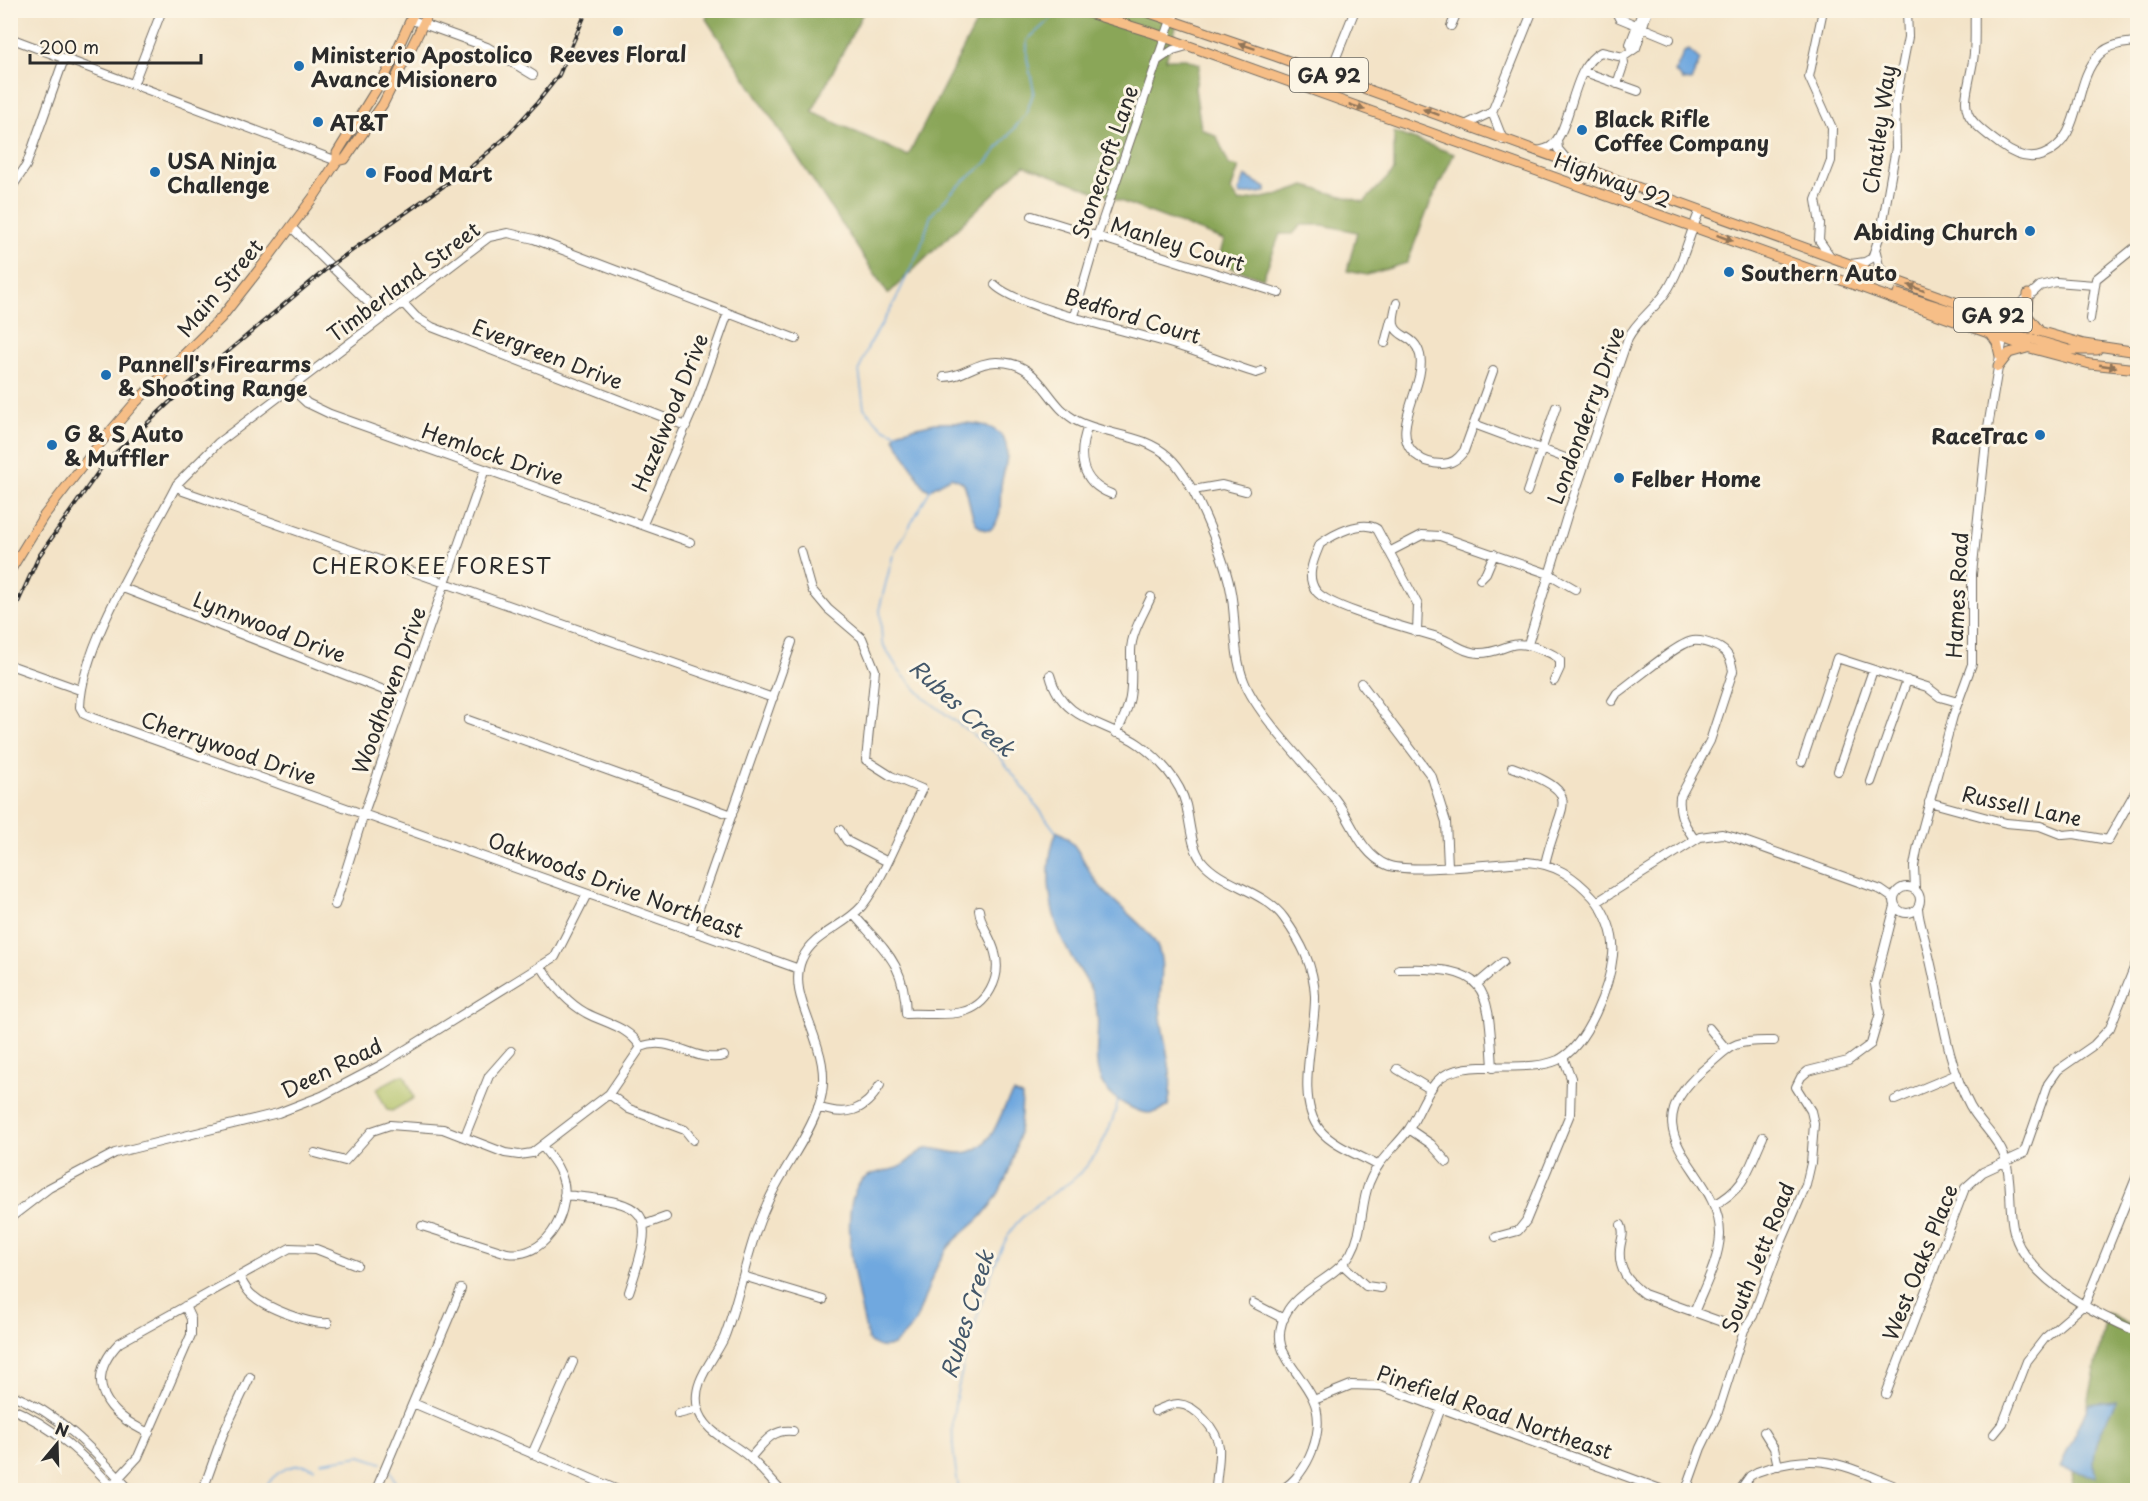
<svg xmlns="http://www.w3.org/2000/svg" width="2148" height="1501" font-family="'Playpen Sans',sans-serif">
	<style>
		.green { fill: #aebf63; stroke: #6c7547; stroke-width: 1.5 }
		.forest { fill: #8aa659; stroke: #5a6842; stroke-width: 1.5 }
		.water { fill: #70a8df; stroke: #4e6a85; stroke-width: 1.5 }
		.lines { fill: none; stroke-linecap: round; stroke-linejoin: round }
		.stream { stroke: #70a8df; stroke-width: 1.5 }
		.minor-casing { stroke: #716b62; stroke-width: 10 }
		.major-casing { stroke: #716b62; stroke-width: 11 }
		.minor { stroke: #fff; stroke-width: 8 }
		.major { stroke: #f6be87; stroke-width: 9 }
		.rail-casing { stroke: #2b2b2b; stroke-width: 4 }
		.rail { stroke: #fcf5e5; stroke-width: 1.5; stroke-dasharray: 4.5; stroke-linecap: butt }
		.oneway { fill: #907459 }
		.poi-dot { fill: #1f6fb2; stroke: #fcf5e5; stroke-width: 2 }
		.labels { text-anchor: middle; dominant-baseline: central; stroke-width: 6; stroke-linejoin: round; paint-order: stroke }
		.shield { fill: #fcf5e5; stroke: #6a6863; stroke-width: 1.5 }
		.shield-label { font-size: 20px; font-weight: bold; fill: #2b2b2b }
		.poi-label { font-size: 21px; font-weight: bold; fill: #2b2b2b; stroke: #fcf5e5; text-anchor: start }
		.street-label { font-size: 21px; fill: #2b2b2b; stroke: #fcf5e5 }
		.neighbourhood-label { font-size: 22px; letter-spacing: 1.5px; fill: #2b2b2b; stroke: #fcf5e5 }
		.water-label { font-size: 22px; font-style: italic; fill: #43576a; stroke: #fcf5e5 }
	</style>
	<rect width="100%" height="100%" fill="#fcf5e5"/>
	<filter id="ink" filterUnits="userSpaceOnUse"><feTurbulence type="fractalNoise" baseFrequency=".0167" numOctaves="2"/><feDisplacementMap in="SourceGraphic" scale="12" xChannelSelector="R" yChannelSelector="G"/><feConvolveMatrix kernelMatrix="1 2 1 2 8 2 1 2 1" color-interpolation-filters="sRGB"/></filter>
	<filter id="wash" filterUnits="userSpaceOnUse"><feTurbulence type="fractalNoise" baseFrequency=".008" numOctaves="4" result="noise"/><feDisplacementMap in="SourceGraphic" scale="24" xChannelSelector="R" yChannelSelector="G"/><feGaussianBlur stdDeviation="1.35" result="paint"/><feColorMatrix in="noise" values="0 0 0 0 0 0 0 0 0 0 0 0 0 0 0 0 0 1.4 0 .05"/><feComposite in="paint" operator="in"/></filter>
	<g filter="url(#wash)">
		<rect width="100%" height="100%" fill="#f3e3c7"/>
		<!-- green -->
		<path class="green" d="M 401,1075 L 405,1076 L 414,1098 L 392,1111 L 387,1110 L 377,1090 L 379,1087 Z"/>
		<!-- forest -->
		<path class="forest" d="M 983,10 L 1149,11 L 1178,21 L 1166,59 L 1186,59 L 1200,64 L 1195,88 L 1201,128 L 1217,137 L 1229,165 L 1239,167 L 1231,190 L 1239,202 L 1279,195 L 1305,186 L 1364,202 L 1394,171 L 1394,132 L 1454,154 L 1430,204 L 1407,263 L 1367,275 L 1347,271 L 1357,232 L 1323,225 L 1301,225 L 1293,234 L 1280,234 L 1263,278 L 1223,265 L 1220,254 L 1224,240 L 1024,165 L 888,294 L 706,19 L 709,11 L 864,11 L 812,112 L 908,156 Z
			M 2107,1313 L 2137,1329 L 2137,1490 L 2070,1490 Z"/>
		<!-- water -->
		<path class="water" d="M 1689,50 L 1700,60 L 1691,81 L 1683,80 L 1675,72 L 1684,52 Z
			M 1245,176 L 1266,188 L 1266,192 L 1241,195 L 1239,192 Z
			M 935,423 C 959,423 1008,417 1007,454 C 1007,465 1002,476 1001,486 C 999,503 1004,518 990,530 C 969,532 971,498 964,484 C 961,480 955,479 951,477 L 929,490 L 924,487 L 894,438 L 899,431 Z
			M 1057,831 C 1078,841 1084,866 1098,884 C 1114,904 1138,919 1153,939 C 1167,959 1160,980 1160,1002 C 1160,1037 1177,1071 1168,1106 C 1154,1115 1145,1115 1130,1107 C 1074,1080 1109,1039 1093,995 C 1087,978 1076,966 1068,951 C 1049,917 1042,867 1057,831 Z
			M 1013,1093 L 1022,1096 C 1021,1140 1012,1183 982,1216 C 972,1227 957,1236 948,1248 C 933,1267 925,1301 914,1324 C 901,1340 887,1358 868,1340 C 860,1303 838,1221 857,1187 C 866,1171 882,1173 897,1168 C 907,1165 913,1155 923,1150 C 938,1144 957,1160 976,1149 C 998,1137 999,1111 1013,1093 Z
			M 2116,1401 C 2105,1424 2088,1450 2096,1477 L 2060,1467 L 2089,1404 Z"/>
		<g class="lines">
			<!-- stream -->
			<path class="stream" d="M 898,434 L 883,428 L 864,408 L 859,370 L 868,347 L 894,303 L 920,249 L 931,215 L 955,189 L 986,163 L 1026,114 L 1034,91 L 1027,58 L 1027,40 L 1053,17
				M 932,487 L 893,555 L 880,606 L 882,643 L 900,672 L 926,699 L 998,754 L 1056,832
				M 321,1462 L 361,1456 L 382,1463
				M 390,1469 L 398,1490
				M 265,1490 C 273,1471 295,1460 314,1468
				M 959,1490 C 955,1466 951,1442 953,1418 C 956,1381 993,1250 1016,1224 C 1031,1206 1051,1195 1070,1182 C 1095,1163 1111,1131 1118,1101"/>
		</g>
	</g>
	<g filter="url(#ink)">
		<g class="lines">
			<!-- minor casing -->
			<g class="minor-casing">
				<path id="minor" d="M 1615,10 L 1619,18 L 1670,39
					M 1823,10 L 1809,77 L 1832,128 L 1831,161 L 1816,200 L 1820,224 L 1819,240 L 1830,256
					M 1975,10 C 1974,27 1976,45 1973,61 C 1964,111 1956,112 2001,145 C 2013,154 2028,161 2043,155 C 2084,139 2072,82 2099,55 C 2109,44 2124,43 2138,42
					M 412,20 L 487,47 L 533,75
					M 1171,20 L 1178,10
					M 1451,26 L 1458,10
					M 10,38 L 337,161
					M 1631,51 L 1630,44 L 1643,10
					M 1158,60 L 1173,50 L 1187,46
					M 1585,72 L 1638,91
					M 1329,75 L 1355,10
					M 1617,84 L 1624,63 L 1623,57
					M 133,85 L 162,10
					M 1492,112 L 1533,10
					M 1492,112 L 1503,140
					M 1465,125 L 1492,112
					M 1557,140 L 1558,149 L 1568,161
					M 1537,151 C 1541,150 1547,149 1550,147 C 1572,132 1571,66 1601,52 L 1623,57 L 1636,48 L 1648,10
					M 10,190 L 26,166 L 64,59
					M 1032,216 L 1279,293
					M 291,227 L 383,317
					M 1876,252 L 1879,266 L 1891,278
					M 1851,264 L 1865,262 L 1872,258 L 1881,232 L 1896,148 L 1895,104 L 1908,37 L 1907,10
					M 995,285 C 1018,308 1133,332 1169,343 C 1199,352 1227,364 1256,373 L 1262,371
					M 403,303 L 416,317 L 432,327 L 686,426
					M 1397,303 C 1384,344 1413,327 1420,355 C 1427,385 1387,432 1416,455 C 1423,461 1433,464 1442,464 C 1452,464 1458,459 1464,451 L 1493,371
					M 1074,316 L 1097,237 L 1171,20 L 1172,10
					M 2090,319 L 2096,279 L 2138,245
					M 796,339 L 534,239 L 508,233 L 489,237 L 218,443 L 177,484 C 147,544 82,642 80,707 L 84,714 L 93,718 L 799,969
					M 1385,343 L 1391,320
					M 944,377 C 963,377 976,362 996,362 C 1042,361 1044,403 1077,421 C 1106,436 1143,433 1169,457 C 1193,478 1223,555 1230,587 C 1237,618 1232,651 1244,681 C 1257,715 1310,769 1335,799 C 1352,820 1360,854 1387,865 C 1409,874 1498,863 1527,862 C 1555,864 1574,876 1593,897 C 1606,912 1615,935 1613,955 C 1610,986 1587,1046 1558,1060 C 1525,1075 1459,1055 1436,1082 C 1424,1096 1419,1114 1409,1129 C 1395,1148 1377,1161 1369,1183 C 1360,1206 1364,1230 1351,1253 C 1336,1278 1304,1286 1288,1310 C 1264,1349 1299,1368 1313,1399 C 1327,1429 1308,1475 1281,1490
					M 291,388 L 307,403 L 330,414 L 690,542
					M 1474,424 L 1584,465
					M 1088,426 C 1077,455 1080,482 1111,494
					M 177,484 L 183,491 L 773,698
					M 1193,490 L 1222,485 L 1245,491
					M 1527,492 L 1556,407
					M 643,524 L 697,400 L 728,313
					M 1389,552 L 1422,535 L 1440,536 L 1549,574 L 1575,589
					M 1480,579 L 1486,573 L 1494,554
					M 123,588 L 404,698
					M 1417,632 L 1418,605 L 1377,529 C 1362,519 1334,534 1320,544 C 1314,559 1305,576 1316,591 C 1330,609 1416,630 1440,638 C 1452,642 1465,653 1478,653 C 1505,654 1508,636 1540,649 C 1547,652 1555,654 1560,660 L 1560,668 L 1554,681
					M 1528,644 L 1567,516 L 1628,338 C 1637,320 1655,309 1666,292 C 1681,270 1689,235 1700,210
					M 10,665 L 80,690
					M 1050,675 C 1062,723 1109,722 1140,745 C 1159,759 1180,781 1186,805 C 1190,822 1191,848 1202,861 C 1221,885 1265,891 1284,918 C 1301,942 1314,966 1315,996 C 1316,1034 1294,1098 1320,1130 C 1333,1146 1359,1155 1377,1165
					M 1361,683 L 1432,777 L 1446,822 L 1448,866
					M 1612,701 L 1617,693 C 1633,682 1677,643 1693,641 C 1701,640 1709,643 1716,646 C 1728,651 1731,659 1733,671 L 1710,741 L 1680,797 C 1678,815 1685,826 1695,840
					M 468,720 L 732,815
					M 1116,733 C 1135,699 1131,687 1131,651 C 1131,633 1144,613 1151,597
					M 1802,762 L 1837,658 L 1927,687 L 1940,697 L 1958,702
					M 1512,767 C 1589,795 1559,800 1545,864
					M 1838,771 L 1873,670
					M 1871,782 L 1907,680
					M 1929,802 L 2006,823 L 2040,826 L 2063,835 L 2074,834 L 2108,840 L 2138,787
					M 840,830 L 847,841 L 886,861
					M1894 900a13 13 0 1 1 26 0a13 13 0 1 1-26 0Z
					M 1915,889 L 1914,866 L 1918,845 L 1953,716 L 1972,664 L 1972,574 L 1987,433 L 2003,338 L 2018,306 L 2040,286 L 2056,282 L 2094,285
					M 1597,902 L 1700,837 L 1722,834 L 1733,837 L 1881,890 L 1894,899
					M 335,905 L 365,810 L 485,469
					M 1918,908 C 1919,923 1924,934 1927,948 C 1941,1000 1944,1057 1970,1106 C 1980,1124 1998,1138 2005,1158 C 2015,1187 2004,1226 2023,1252 C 2048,1289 2097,1315 2138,1332
					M 854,915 C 885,951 905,963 906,1014 C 923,1013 945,1016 962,1012 C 987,1006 1002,978 995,953 C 991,937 981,927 979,910
					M 691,931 L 792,642
					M 541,966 C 552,984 568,1003 586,1013 C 607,1024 627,1026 641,1047
					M 1399,969 C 1490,966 1488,986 1493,1068
					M 1477,984 L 1503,962
					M 1709,1028 L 1727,1050
					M 1397,1069 L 1430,1089
					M 609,1094 L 629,1109 L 685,1130 L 693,1140
					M 1895,1100 L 1957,1074
					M 818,1107 C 846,1117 865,1112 880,1085
					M 1409,1129 L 1431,1144 L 1447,1162
					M 465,1136 L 489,1076 L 511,1051
					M 315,1153 L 345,1161 L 372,1131 L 390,1125 L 443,1129 L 505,1153 L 519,1155 L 532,1153 L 609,1094 L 641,1047 C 671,1034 695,1064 724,1056
					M 564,1195 C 651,1203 657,1209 629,1292
					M 1714,1205 C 1746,1188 1748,1169 1763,1137
					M 10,1218 L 49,1188 L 115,1153 L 278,1113 L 322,1096 L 381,1065 L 555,957 L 587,894
					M 644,1225 L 666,1217
					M 1621,1225 C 1625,1234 1621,1239 1620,1249 C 1618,1270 1628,1282 1644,1294 L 1744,1330
					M 422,1226 L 507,1253 C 544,1259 569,1217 564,1184 C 561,1169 552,1159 543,1147
					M 1496,1237 L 1518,1231 L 1526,1221 L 1570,1114 L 1571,1078 L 1563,1057
					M 1343,1265 L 1366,1286 L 1381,1288
					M 239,1276 C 243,1283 246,1290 252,1295 C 266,1308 311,1325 328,1323
					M 743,1276 L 823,1300
					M 1253,1303 L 1284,1319
					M 1694,1313 C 1703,1289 1719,1261 1720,1235 C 1721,1169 1625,1138 1702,1071 C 1733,1044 1732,1040 1774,1041
					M 10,1394 C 61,1414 94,1451 130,1490
					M 1886,1394 L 1965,1188 L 1983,1172 L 2024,1153 L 2048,1084 L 2058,1070 L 2094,1045 L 2110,1028 L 2138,958
					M 1314,1400 L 1351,1385 L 1381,1386 L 1663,1490
					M 413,1403 L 618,1490
					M 10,1408 C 54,1426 84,1456 115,1490
					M 1155,1411 C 1162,1408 1170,1404 1178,1404 C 1196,1405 1217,1430 1219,1447 C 1220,1461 1216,1476 1216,1490
					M 678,1414 L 698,1409
					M 1764,1432 L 1774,1448 L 1778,1466
					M 149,1433 C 109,1415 81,1383 119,1343 L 290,1248 L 316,1249 L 357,1265
					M 1994,1434 L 2003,1423 L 2027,1361 L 2045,1338 L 2085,1304 L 2138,1173
					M 532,1454 L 573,1362
					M 750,1458 C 763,1444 772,1428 793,1431
					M 111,1486 L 138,1457 L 191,1335 L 191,1319 L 185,1306
					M 203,1490 L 223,1434 L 250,1377
					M 376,1490 L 461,1289
					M 780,1490 C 770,1479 760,1467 749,1457 C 731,1441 704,1433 698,1408 C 691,1382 714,1360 724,1338 C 741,1294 747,1247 767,1204 C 781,1171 806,1142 818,1108 C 840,1048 783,1003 802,959 C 814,933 844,927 862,906 C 884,878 905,823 922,789 L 891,776 L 866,760 L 875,670 L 862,638 L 828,609 L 812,590 L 801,551
					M 1410,1490 L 1441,1408
					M 1686,1490 L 1701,1448 L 1717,1415 L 1744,1330 L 1753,1316 L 1777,1252 L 1806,1185 L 1811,1163 L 1814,1124 L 1811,1111 L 1796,1087 L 1801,1077 L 1808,1071 L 1848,1061 L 1871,1044 L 1880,1013 L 1875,984 L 1895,906
					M 1740,1490 L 1750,1476 L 1757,1472 C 1821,1448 1846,1467 1905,1490"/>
			</g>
			<!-- major casing -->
			<g class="major-casing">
				<path id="major" d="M 1079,10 L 1153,33 L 2030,348 L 2090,364 L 2138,369
					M 1141,10 L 1275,56 L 2021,326 L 2084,344 L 2138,352
					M 337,161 L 345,159 L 383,104 L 430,10
					M 1898,294 L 1991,323 L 2001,324 L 2009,321
					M 2028,294 L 2027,315 L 2039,330
					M 1991,334 L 1997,343 L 2000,356
					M 2003,338 L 2018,335 L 2069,350 L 2097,350
					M 1998,367 L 2009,353 L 2027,348
					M 10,571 L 43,517 L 97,447 L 134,404 L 221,318 L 265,262 L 315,195 L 337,161 L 337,153 L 387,72 L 415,10"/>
			</g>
			<!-- minor -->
			<use href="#minor" class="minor"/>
			<!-- major -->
			<use href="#major" class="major"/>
			<!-- rail casing -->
			<g class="rail-casing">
				<path id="rail" d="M 10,620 L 39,556 L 104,464 L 189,384 L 330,266 L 472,166 L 505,138 L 537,103 L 559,75 L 587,10"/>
			</g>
			<!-- rail -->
			<use href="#rail" class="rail"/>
		</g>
		<!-- one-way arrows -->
		<defs><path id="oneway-solid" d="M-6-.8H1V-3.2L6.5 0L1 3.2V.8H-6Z" transform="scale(1.5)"/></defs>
		<g class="oneway">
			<use href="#oneway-solid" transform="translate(1247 46) rotate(-161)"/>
			<use href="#oneway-solid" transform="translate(1357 107) rotate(19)"/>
			<use href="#oneway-solid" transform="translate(1431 112) rotate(-160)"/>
			<use href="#oneway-solid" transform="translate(1725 238) rotate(20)"/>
			<use href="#oneway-solid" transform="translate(1916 288) rotate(-160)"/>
			<use href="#oneway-solid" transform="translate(2108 366) rotate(8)"/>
		</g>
	</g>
	<!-- markers -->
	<g class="poi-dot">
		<circle cx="618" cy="31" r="6"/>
		<circle cx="299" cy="66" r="6"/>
		<circle cx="318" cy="122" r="6"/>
		<circle cx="1582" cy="130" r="6"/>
		<circle cx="155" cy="172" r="6"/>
		<circle cx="371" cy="173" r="6"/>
		<circle cx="2030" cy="231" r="6"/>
		<circle cx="1729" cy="272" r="6"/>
		<circle cx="106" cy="375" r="6"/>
		<circle cx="2040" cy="435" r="6"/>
		<circle cx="52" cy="445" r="6"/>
		<circle cx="1619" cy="478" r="6"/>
	</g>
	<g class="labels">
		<!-- shield labels -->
		<g class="shield">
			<rect x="1290" y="58" width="78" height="34" rx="4.5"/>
			<rect x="1954" y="298" width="78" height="34" rx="4.5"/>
		</g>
		<g class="shield-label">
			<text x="1329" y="75">GA 92</text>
			<text x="1993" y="315">GA 92</text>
		</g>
		<!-- poi labels -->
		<g class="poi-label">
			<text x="618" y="53" text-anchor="middle">Reeves Floral</text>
			<text x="311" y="54">Ministerio Apostolico<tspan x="311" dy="24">Avance Misionero</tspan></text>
			<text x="1594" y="118">Black Rifle<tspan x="1594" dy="24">Coffee Company</tspan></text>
			<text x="330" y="122">AT&amp;T</text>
			<text x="167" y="160">USA Ninja<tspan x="167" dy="24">Challenge</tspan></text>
			<text x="383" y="173">Food Mart</text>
			<text x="2018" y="231" text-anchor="end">Abiding Church</text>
			<text x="1741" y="272">Southern Auto</text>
			<text x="118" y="363">Pannell's Firearms<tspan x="118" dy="24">&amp; Shooting Range</tspan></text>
			<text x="64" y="433">G &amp; S Auto<tspan x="64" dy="24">&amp; Muffler</tspan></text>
			<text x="2028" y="435" text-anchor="end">RaceTrac</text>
			<text x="1631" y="478">Felber Home</text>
		</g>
		<!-- street labels -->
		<g class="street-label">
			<text transform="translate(1878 129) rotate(-82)">Chatley Way</text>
			<text transform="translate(1104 162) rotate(-71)">Stonecroft Lane</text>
			<text transform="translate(1613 179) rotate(20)">Highway 92</text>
			<text transform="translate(1178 243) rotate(17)">Manley Court</text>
			<text transform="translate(403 281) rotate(-37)">Timberland Street</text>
			<text transform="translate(219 287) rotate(-50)">Main Street</text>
			<text transform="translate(1133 315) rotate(17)">Bedford Court</text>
			<text transform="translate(548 353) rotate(21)">Evergreen Drive</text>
			<text transform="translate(669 412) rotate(-68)">Hazelwood Drive</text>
			<text transform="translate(1585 415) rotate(-70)">Londonderry Drive</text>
			<text transform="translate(493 453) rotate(19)">Hemlock Drive</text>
			<text transform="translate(1956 595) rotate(-87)">Hames Road</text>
			<text transform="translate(270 626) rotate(21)">Lynnwood Drive</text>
			<text transform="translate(388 690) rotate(-70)">Woodhaven Drive</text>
			<text transform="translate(229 747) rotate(19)">Cherrywood Drive</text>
			<text transform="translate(2022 805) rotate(12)">Russell Lane</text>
			<text transform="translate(616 884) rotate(20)">Oakwoods Drive Northeast</text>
			<text transform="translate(331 1067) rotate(-26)">Deen Road</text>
			<text transform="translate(1757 1257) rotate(-68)">South Jett Road</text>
			<text transform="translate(1919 1262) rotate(-68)">West Oaks Place</text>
			<text transform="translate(1495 1411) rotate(19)">Pinefield Road Northeast</text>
		</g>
		<!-- neighbourhood labels -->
		<g class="neighbourhood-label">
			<text x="432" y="564">CHEROKEE FOREST</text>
		</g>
		<!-- water labels -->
		<g class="water-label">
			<text transform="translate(963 707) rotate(42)">Rubes Creek</text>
			<text transform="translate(966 1314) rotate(-73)">Rubes Creek</text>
		</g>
	</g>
	<!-- margin -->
	<rect width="2148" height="1501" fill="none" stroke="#fcf5e5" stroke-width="36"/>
	<!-- north arrow -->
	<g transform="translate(57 1444) rotate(19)" stroke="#fcf5e5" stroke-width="4.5" paint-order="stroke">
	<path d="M0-4.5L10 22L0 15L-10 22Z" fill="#2b2b2b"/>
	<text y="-9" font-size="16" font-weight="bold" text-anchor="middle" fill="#2b2b2b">N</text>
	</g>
	<!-- scale -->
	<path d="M30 54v9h171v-9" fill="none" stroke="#2b2b2b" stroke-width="3"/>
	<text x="39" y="54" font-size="18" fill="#2b2b2b" stroke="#fcf5e5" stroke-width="4.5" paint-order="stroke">200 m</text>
</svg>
